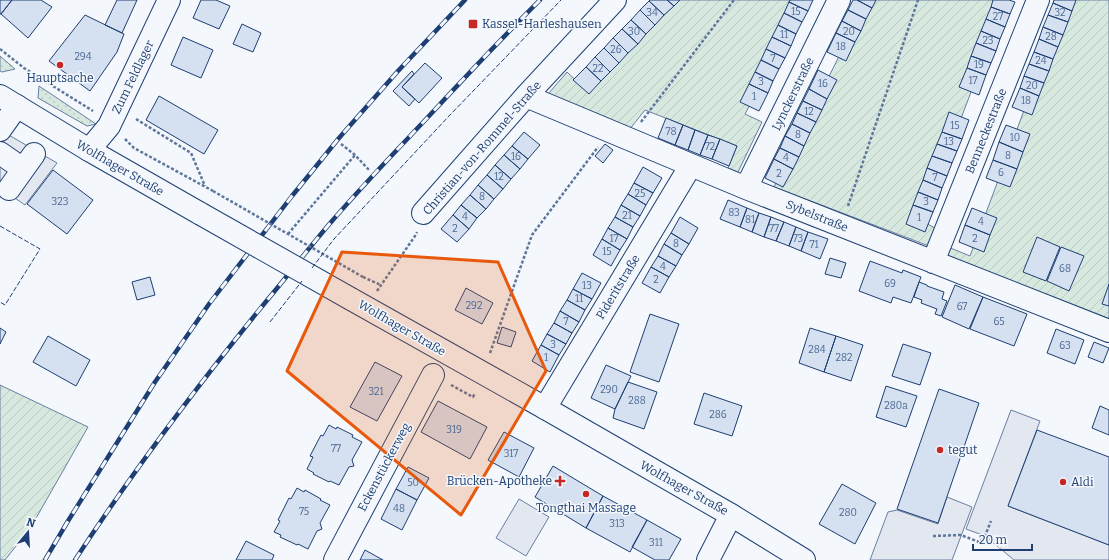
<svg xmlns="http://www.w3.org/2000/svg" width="1109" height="560" font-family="Bitter,serif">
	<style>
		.grass { fill: url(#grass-dots); stroke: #687fa3 }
		.garden { fill: url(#garden-furrows); stroke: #687fa3 }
		.parking { fill: #e3e8f0; stroke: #687fa3 }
		.building { fill: #d5e0f0; stroke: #1d3f73 }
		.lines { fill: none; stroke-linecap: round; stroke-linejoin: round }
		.minor-casing { stroke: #1d3f73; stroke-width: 24 }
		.major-casing { stroke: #1d3f73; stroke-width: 24 }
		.path { stroke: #5e769c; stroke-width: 2.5; stroke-dasharray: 3 2; stroke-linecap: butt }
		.minor { stroke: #f4f7fb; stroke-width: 22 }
		.major { stroke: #f4f7fb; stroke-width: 22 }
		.rail-casing { stroke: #1d3f73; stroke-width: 4.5 }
		.rail { stroke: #f4f7fb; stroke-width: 3; stroke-dasharray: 9; stroke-linecap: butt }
		.major-bridge-casing { stroke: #1d3f73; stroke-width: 24; stroke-linecap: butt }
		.path-bridge { stroke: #5e769c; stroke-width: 2.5; stroke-dasharray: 3 2; stroke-linecap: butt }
		.major-bridge { stroke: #f4f7fb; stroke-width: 22 }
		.fence { stroke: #1d3f73; stroke-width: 1; stroke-dasharray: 5 2; stroke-linecap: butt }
		.marked { fill: #e8590c; fill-opacity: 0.2; stroke: #e8590c; stroke-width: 3; stroke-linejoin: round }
		.poi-dot { fill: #c62828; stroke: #f4f7fb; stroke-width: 1.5 }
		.labels { text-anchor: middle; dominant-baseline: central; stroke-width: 3; stroke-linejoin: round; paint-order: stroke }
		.number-label { font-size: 10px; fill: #4b6792 }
		.poi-label { font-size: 12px; fill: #1d3f73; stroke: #f4f7fb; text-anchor: start }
		.street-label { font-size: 12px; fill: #1d3f73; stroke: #f4f7fb }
	</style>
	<defs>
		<pattern id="grass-dots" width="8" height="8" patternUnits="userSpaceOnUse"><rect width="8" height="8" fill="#d7e8df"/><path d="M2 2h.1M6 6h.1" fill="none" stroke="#b8c8c3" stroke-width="1.8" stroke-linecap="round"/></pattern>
		<pattern id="garden-furrows" width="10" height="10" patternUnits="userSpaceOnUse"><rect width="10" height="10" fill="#d7e8df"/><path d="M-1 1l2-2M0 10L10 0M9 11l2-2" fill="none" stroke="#b8c8c3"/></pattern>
	</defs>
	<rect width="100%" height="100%" fill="#f4f7fb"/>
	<!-- grass -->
	<path class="grass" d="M 0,56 L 15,69 L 2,72 L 0,71 Z
		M 39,86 L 96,124 L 87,126 L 38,98 Z"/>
	<!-- garden -->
	<path class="garden" d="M 668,0 L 805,0 L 745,114 L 762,122 L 738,172 L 728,168 L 737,146 L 645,110 L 629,130 L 551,98 L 549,93 L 567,72 L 585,89 Z
		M 867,0 L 1006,0 L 922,221 L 935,228 L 929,246 L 774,187 Z
		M 1065,0 L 1109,0 L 1109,319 L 945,255 L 948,247 L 970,256 Z
		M 0,385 L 88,427 L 31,527 L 5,560 L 0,560 Z"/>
	<!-- parking -->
	<path class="parking" d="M 0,130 L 57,163 L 25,205 L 0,188 Z
		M 1011,410 L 1040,421 L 1008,506 L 1109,545 L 1109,560 L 1014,560 L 985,536 L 966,529 Z
		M 947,497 L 972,507 L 952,560 L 870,560 L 888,512 L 897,510 L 938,524 Z
		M 519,499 L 549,517 L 526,556 L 496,538 Z"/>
	<!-- building -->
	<path class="building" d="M 0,0 L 12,0 L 1,14 L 0,14 Z
		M 12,0 L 41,0 L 52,7 L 28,38 L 1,14 Z
		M 117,0 L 137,0 L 122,33 L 105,25 Z
		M 201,0 L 216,0 L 230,6 L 219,29 L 193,18 Z
		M 650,0 L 667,0 L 674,6 L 664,15 L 649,1 Z
		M 667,0 L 680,0 L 674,6 Z
		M 790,0 L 813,0 L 808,11 L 789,2 Z
		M 853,0 L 857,0 L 872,8 L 866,19 L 848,10 Z
		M 857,0 L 876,0 L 872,8 Z
		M 993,0 L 1009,0 L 1015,2 L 1010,14 L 991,7 Z
		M 1054,0 L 1076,0 L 1072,11 L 1053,3 Z
		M 649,1 L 664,15 L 655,25 L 640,10 Z
		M 789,2 L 808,11 L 802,22 L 784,13 Z
		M 1053,3 L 1072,11 L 1068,22 L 1048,15 Z
		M 991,7 L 1010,14 L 1005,27 L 986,19 Z
		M 640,10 L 655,25 L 646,34 L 631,20 Z
		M 848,10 L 866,19 L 861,31 L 842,21 Z
		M 784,13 L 802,22 L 796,34 L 778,25 Z
		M 85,15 L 124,34 L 117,52 L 90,91 L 49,61 Z
		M 1048,15 L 1068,22 L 1063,35 L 1043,27 Z
		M 986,19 L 1005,27 L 1000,39 L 981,31 Z
		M 631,20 L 646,34 L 638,44 L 622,29 Z
		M 842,21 L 861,31 L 855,42 L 836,33 Z
		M 242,24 L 261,33 L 253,52 L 233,44 Z
		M 778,25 L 796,34 L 791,46 L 772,37 Z
		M 1043,27 L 1063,35 L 1058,47 L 1039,39 Z
		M 622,29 L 638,44 L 628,53 L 613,38 Z
		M 981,31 L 1000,39 L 996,51 L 976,43 Z
		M 836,33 L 855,42 L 846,61 L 827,52 Z
		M 183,37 L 213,50 L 201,78 L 171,65 Z
		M 772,37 L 791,46 L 785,58 L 766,49 Z
		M 613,38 L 628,53 L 619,63 L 604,48 Z
		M 1039,39 L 1058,47 L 1053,59 L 1034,52 Z
		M 976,43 L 996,51 L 991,63 L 971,56 Z
		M 604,48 L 619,63 L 610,72 L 595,57 Z
		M 766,49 L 785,58 L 779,69 L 761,60 Z
		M 1034,52 L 1053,59 L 1049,71 L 1029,64 Z
		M 971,56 L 991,63 L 986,75 L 967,68 Z
		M 595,57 L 610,72 L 601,81 L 586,67 Z
		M 761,60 L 779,69 L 773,81 L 755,72 Z
		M 425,63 L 442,78 L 419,103 L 402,87 Z
		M 1029,64 L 1049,71 L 1044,83 L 1024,76 Z
		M 586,67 L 601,81 L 589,94 L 573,80 Z
		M 967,68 L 986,75 L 979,95 L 959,87 Z
		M 818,70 L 837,80 L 827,99 L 809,89 Z
		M 412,71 L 414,74 L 402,87 L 415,99 L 409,106 L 393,91 Z
		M 755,72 L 773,81 L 768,93 L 749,84 Z
		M 1024,76 L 1044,83 L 1039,96 L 1020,88 Z
		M 749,84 L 768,93 L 759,111 L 740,102 Z
		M 1020,88 L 1039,96 L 1032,115 L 1012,107 Z
		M 809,89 L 827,99 L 822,110 L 803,101 Z
		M 159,96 L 218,130 L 204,154 L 146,120 Z
		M 803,101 L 822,110 L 816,122 L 797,113 Z
		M 949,112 L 969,120 L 962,139 L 942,132 Z
		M 797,113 L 816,122 L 810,133 L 792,124 Z
		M 666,118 L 683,125 L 675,145 L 658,138 Z
		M 792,124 L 810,133 L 804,146 L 785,136 Z
		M 683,125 L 695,130 L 688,150 L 675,145 Z
		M 1006,125 L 1030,134 L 1023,152 L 999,142 Z
		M 695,130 L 708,135 L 700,155 L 688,150 Z
		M 524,132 L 540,145 L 528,159 L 512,146 Z
		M 942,132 L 962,139 L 957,151 L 937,144 Z
		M 708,135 L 720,139 L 712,159 L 700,155 Z
		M 785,136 L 804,146 L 799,157 L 780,148 Z
		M 720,139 L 737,146 L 729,166 L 712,159 Z
		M 999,142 L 1023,152 L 1017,169 L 993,160 Z
		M 605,144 L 613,150 L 603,163 L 595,156 Z
		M 937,144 L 957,151 L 952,163 L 932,156 Z
		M 512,146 L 528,159 L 520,169 L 504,155 Z
		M 780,148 L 799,157 L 793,169 L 774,159 Z
		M 504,155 L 520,169 L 511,179 L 495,165 Z
		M 932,156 L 952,163 L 947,176 L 927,168 Z
		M 774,159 L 793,169 L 783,187 L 765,178 Z
		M 993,160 L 1017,169 L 1010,187 L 986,178 Z
		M 495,165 L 511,179 L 503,189 L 487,175 Z
		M 643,167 L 662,178 L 653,193 L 634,183 Z
		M 927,168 L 947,176 L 942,188 L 923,180 Z
		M 53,170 L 93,200 L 67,234 L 27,204 Z
		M 487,175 L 503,189 L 494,199 L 478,185 Z
		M 923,180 L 942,188 L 938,200 L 918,192 Z
		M 634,183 L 653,193 L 646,205 L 628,194 Z
		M 478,185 L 494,199 L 486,209 L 470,195 Z
		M 918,192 L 938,200 L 933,212 L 913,205 Z
		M 628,194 L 646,205 L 640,216 L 621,205 Z
		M 470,195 L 486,209 L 477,218 L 461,205 Z
		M 728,200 L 747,208 L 740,227 L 720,219 Z
		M 461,205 L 477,218 L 469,229 L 453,215 Z
		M 621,205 L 640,216 L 633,227 L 615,217 Z
		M 913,205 L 933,212 L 925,232 L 906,224 Z
		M 747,208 L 759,213 L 752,232 L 740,227 Z
		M 972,208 L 997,218 L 990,235 L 965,225 Z
		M 759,213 L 771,217 L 764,237 L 752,232 Z
		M 453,215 L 469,229 L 457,242 L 441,229 Z
		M 615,217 L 633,227 L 627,239 L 608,228 Z
		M 680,217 L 698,228 L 689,244 L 671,233 Z
		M 771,217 L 784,222 L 776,241 L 764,237 Z
		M 784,222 L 796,227 L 789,246 L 776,241 Z
		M 965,225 L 990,235 L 984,252 L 959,242 Z
		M 796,227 L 808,232 L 801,251 L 789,246 Z
		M 608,228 L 627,239 L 620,250 L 602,239 Z
		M 808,232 L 828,239 L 820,259 L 801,251 Z
		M 671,233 L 689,244 L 682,255 L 664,244 Z
		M 1037,237 L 1060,247 L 1046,281 L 1023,272 Z
		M 602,239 L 620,250 L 611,266 L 593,255 Z
		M 664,244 L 682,255 L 676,266 L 658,256 Z
		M 1061,247 L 1084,256 L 1069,291 L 1047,281 Z
		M 658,256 L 676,266 L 669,277 L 651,267 Z
		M 830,258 L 846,263 L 841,278 L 825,274 Z
		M 870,261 L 902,273 L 903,270 L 921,277 L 911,303 L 893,297 L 891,303 L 859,291 Z
		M 651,267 L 669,277 L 660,293 L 642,283 Z
		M 582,273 L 601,283 L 592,299 L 573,289 Z
		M 150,277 L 155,295 L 137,300 L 132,282 Z
		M 919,282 L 927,285 L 927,286 L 944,292 L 942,299 L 947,301 L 941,316 L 935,314 L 937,309 L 921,303 L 922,300 L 914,297 Z
		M 1109,284 L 1109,306 L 1102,304 Z
		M 955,285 L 983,297 L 969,329 L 942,317 Z
		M 466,288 L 493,303 L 482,324 L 455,310 Z
		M 573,289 L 592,299 L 585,310 L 567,300 Z
		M 983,297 L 1027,314 L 1014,346 L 970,329 Z
		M 567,300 L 585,310 L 579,322 L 560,311 Z
		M 560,311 L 579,322 L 572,333 L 554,323 Z
		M 650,314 L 679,324 L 659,382 L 630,372 Z
		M 554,323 L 572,333 L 566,344 L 547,334 Z
		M 502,327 L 516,332 L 511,347 L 497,343 Z
		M 0,328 L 6,332 L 0,344 Z
		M 810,328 L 836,336 L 824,372 L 799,363 Z
		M 1056,329 L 1084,340 L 1075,364 L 1047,353 Z
		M 547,334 L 566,344 L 559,355 L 541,345 Z
		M 48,336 L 90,360 L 76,386 L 33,362 Z
		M 836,336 L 863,345 L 851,381 L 824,372 Z
		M 1094,342 L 1109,348 L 1103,363 L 1088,357 Z
		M 903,344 L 931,353 L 920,385 L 892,376 Z
		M 541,345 L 559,355 L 550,372 L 532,361 Z
		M 375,362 L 402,376 L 377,421 L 350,407 Z
		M 606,365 L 631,376 L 615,409 L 591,398 Z
		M 628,382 L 657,392 L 644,429 L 613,418 L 615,409 Z
		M 886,386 L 917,396 L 906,427 L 876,417 Z
		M 939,389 L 979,403 L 938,523 L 897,509 Z
		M 704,393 L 742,406 L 732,436 L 694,424 Z
		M 438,401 L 487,427 L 470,459 L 421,432 Z
		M 1100,406 L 1109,410 L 1109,435 L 1092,428 Z
		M 329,425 L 336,429 L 337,427 L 353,435 L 352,437 L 362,442 L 352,460 L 354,466 L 349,467 L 339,485 L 330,481 L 329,482 L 313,474 L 314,473 L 307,469 L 313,457 L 310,456 L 321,435 L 323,436 Z
		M 1037,430 L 1109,457 L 1109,545 L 1008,506 Z
		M 504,432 L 534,448 L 519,477 L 488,460 Z
		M 553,466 L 603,496 L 586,528 L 535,497 Z
		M 408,467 L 429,478 L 417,500 L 396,489 Z
		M 842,484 L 876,503 L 855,544 L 819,524 Z
		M 297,488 L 304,492 L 305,490 L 321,499 L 320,500 L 330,505 L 320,523 L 322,529 L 317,531 L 308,549 L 298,544 L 297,545 L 280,537 L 281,535 L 274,532 L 280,521 L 278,520 L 289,498 L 291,499 Z
		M 396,489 L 417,500 L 402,530 L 381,519 Z
		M 603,496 L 647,520 L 630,552 L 586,528 Z
		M 647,520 L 681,539 L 669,560 L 655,560 L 632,547 Z
		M 246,541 L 274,555 L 272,560 L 236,560 Z
		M 365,550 L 383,560 L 360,560 Z"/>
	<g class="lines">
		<!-- minor casing -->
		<g class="minor-casing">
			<path id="minor" d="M 526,96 L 746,188 L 1109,331
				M 0,130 L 17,106
				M 89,150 L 109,126 L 169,0
				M 0,153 L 23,169
				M 746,188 L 839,0
				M 9,189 L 34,154
				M 423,213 L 526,96 L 615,0
				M 933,262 L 1038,0
				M 545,408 L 691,165
				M 335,560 L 433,375
				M 708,560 L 731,515"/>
		</g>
		<!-- major casing -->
		<g class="major-casing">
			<path id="major" d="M 0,96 L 89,150 L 201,214
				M 351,299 L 545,408 L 731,515 L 804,560"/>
		</g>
		<!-- path -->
		<path class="path" d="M 0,49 L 24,68 L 93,111
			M 136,119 L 191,153 L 205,186
			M 641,122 L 734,0
			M 125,139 L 134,148 L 213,191
			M 341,144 L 355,155 L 370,171
			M 848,206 L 918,0
			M 288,234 L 355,155
			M 363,277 L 381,285
			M 377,291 L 415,236 L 417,232
			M 490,353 L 532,235 L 598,147
			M 451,385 L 473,397 L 475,393
			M 933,536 L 961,535 L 979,542 L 985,536 L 991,521"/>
		<!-- minor -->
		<use href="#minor" class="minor"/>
		<!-- major -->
		<use href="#major" class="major"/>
		<!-- rail casing -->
		<g class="rail-casing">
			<path id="rail" d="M 45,560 L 68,521 L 155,382 L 209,304 L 292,196 L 339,138 L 398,71 L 465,0
				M 75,560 C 137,465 206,374 278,287 C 296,265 313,243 332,221 C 363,185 396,151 429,116 C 465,77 502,38 540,0"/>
		</g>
		<!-- rail -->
		<use href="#rail" class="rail"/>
		<!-- major-bridge casing -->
		<g class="major-bridge-casing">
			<path id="major-bridge" d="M 201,214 L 351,299"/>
		</g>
		<!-- path-bridge -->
		<path class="path-bridge" d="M 213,191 L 363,277"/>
		<!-- major-bridge -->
		<use href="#major-bridge" class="major-bridge"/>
		<!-- fence -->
		<path class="fence" d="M 0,226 L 40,249 L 5,305 L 0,302
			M 312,268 L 334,239 L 449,116 L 561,0
			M 270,322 L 302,281"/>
	</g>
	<!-- marked area -->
	<path class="marked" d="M 342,252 L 498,262 L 546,371 L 461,515 L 287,371 Z"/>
	<!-- markers -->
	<g class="poi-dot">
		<rect x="468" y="19" width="10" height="10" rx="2"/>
		<circle cx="60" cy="65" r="4"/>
		<circle cx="940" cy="450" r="4"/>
		<path d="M558 475h4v4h4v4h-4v4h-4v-4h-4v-4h4z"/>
		<circle cx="1063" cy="482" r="4"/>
		<circle cx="586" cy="494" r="4"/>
	</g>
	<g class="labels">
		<!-- number labels -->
		<g class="number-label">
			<text x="796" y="12">15</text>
			<text x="652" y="13">34</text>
			<text x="1060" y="13">32</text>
			<text x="998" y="17">27</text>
			<text x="634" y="32">30</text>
			<text x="849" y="32">20</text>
			<text x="784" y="35">11</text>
			<text x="1051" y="37">28</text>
			<text x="988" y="41">23</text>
			<text x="841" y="47">18</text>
			<text x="616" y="50">26</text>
			<text x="83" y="57">294</text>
			<text x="773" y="59">7</text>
			<text x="1041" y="61">24</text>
			<text x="979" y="65">19</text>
			<text x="598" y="69">22</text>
			<text x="973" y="81">17</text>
			<text x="761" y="82">3</text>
			<text x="823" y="84">16</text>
			<text x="1032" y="86">20</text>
			<text x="754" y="97">1</text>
			<text x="1026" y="101">18</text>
			<text x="809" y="112">12</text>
			<text x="955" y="126">15</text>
			<text x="671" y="132">78</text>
			<text x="798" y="135">8</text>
			<text x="1015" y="138">10</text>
			<text x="949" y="142">13</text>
			<text x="710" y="147">72</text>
			<text x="1008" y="156">8</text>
			<text x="516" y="157">16</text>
			<text x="786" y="158">4</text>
			<text x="1001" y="173">6</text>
			<text x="779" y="174">2</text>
			<text x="499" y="177">12</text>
			<text x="935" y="178">7</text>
			<text x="640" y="194">25</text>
			<text x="482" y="197">8</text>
			<text x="60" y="202">323</text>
			<text x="926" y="202">3</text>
			<text x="734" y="213">83</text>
			<text x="627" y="216">21</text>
			<text x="465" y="217">4</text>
			<text x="919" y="218">1</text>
			<text x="750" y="220">81</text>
			<text x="981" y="222">4</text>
			<text x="455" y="229">2</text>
			<text x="774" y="229">77</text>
			<text x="614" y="239">17</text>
			<text x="798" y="239">73</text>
			<text x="975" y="239">2</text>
			<text x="676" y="244">8</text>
			<text x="814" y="245">71</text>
			<text x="607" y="252">15</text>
			<text x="663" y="267">4</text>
			<text x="1065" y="269">68</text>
			<text x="656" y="280">2</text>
			<text x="890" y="284">69</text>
			<text x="587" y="286">13</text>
			<text x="579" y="299">11</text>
			<text x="474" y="306">292</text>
			<text x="962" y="307">67</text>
			<text x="566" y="322">7</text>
			<text x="999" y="322">65</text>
			<text x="553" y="345">3</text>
			<text x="1065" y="346">63</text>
			<text x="817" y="350">284</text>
			<text x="546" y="358">1</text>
			<text x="844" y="358">282</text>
			<text x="609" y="390">290</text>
			<text x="376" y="392">321</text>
			<text x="637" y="401">288</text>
			<text x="896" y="406">280a</text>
			<text x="718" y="415">286</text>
			<text x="454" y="430">319</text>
			<text x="336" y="449">77</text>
			<text x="511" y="454">317</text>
			<text x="413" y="483">50</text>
			<text x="399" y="509">48</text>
			<text x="304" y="512">75</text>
			<text x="848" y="513">280</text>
			<text x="617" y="524">313</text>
			<text x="656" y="543">311</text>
		</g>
		<!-- poi labels -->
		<g class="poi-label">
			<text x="482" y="24">Kassel-Harleshausen</text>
			<text x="60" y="78" text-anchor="middle">Hauptsache</text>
			<text x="948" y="450">tegut</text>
			<text x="552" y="481" text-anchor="end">Brücken-Apotheke</text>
			<text x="1071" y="482">Aldi</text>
			<text x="586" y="508" text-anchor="middle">Tongthai Massage</text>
		</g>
		<!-- street labels -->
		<g class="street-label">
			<text transform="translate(133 77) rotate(-64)">Zum Feldlager</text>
			<text transform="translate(793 94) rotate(-64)">Lynckerstraße</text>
			<text transform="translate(986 131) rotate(-68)">Benneckestraße</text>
			<text transform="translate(482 148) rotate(-49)">Christian-von-Rommel-Straße</text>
			<text transform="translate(120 168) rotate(30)">Wolfhager Straße</text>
			<text transform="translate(817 216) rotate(22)">Sybelstraße</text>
			<text transform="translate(618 287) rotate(-59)">Pideritstraße</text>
			<text transform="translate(402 328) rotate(30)">Wolfhager Straße</text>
			<text transform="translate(384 467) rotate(-62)">Eckenstückerweg</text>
			<text transform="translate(684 488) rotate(29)">Wolfhager Straße</text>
		</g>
	</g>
	<!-- north arrow -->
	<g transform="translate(28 532) rotate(18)" stroke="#f4f7fb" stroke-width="3" paint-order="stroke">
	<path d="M0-3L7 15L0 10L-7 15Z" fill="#1d3f73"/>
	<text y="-6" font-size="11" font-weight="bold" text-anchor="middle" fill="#1d3f73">N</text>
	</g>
	<!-- scale -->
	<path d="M973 544v6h59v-6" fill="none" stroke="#1d3f73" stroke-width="2"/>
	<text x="979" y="544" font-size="12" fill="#1d3f73" stroke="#f4f7fb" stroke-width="3" paint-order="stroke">20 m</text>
</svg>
